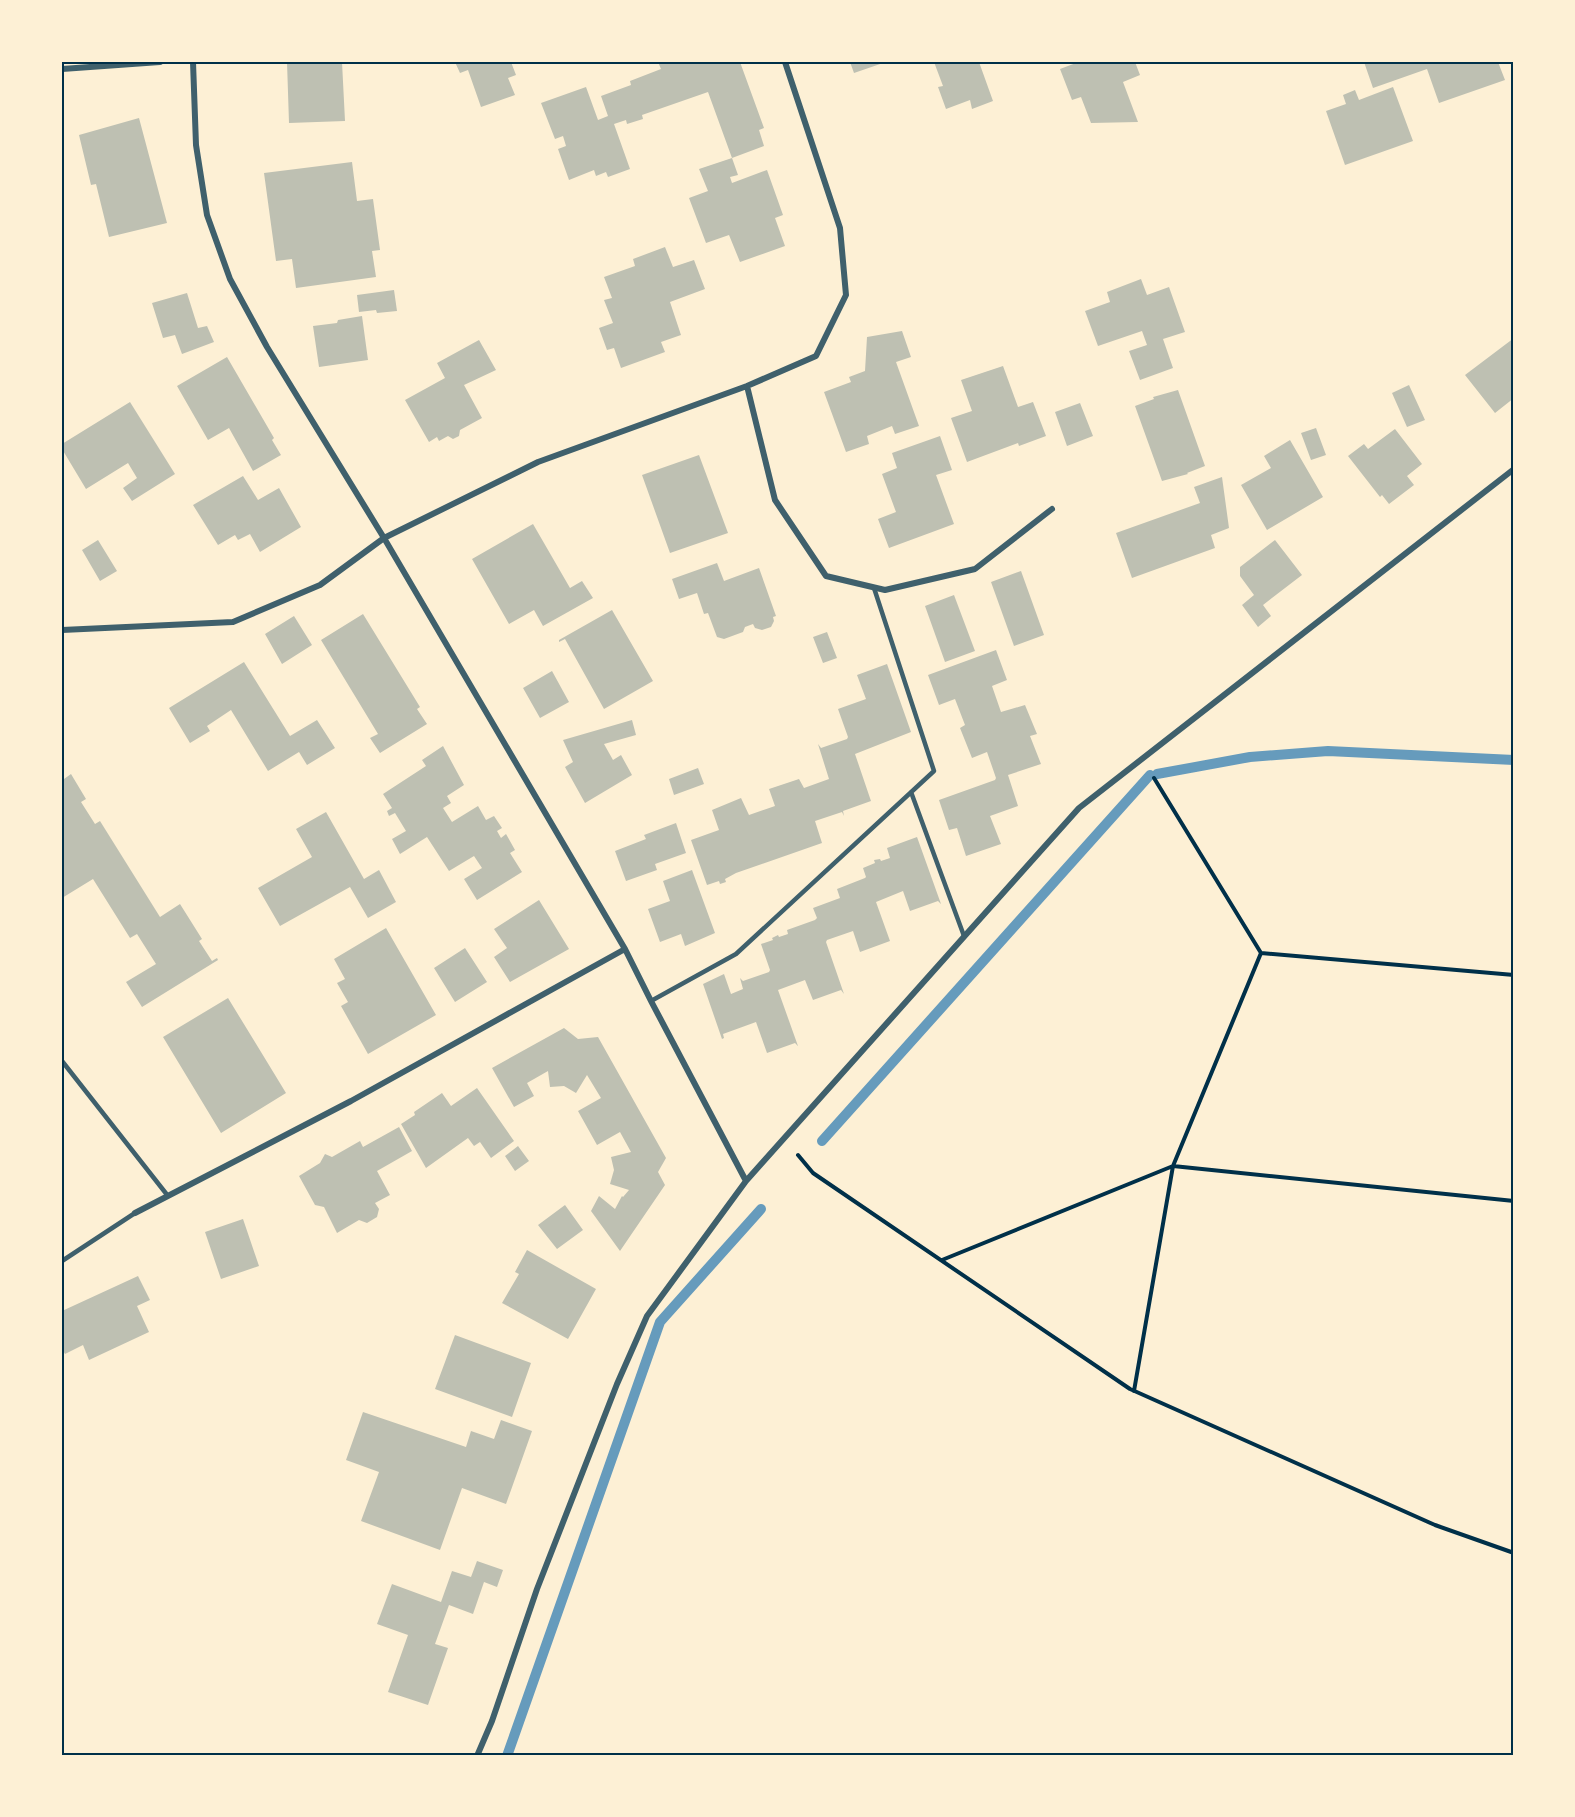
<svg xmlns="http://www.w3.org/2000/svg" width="1575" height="1817" font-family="Montserrat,sans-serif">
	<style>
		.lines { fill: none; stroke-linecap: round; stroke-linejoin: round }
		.stream { stroke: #669bbc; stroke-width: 10 }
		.building { fill: #bec0b2 }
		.path { stroke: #003049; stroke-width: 4 }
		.service { stroke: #3f606c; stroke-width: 4.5 }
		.minor { stroke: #3f606c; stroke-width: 6 }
		.neatline { fill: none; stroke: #003049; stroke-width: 2 }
	</style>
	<rect width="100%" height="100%" fill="#fdf0d5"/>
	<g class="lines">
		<!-- stream -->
		<path class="stream" d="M 1157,774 L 1250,757 L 1328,751 L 1514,760
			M 822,1141 L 1150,775
			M 507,1756 L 660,1322 L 761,1209"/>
	</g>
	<!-- building -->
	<path class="building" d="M 287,62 L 342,62 L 345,121 L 289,123 Z
		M 455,62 L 511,62 L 516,75 L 508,78 L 515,95 L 481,107 L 468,70 L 460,73 Z
		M 658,62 L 740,62 L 764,128 L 759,130 L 764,146 L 732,158 L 708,92 L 642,115 L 643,119 L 627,124 L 626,120 L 614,124 L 630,169 L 608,177 L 606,172 L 596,176 L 594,170 L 569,180 L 558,149 L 566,146 L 563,136 L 555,139 L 541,103 L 586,87 L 598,120 L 608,116 L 601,96 L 631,85 L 630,81 L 661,69 Z
		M 850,62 L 886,62 L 854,73 Z
		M 934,62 L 979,62 L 993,101 L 972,109 L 970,100 L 946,109 L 938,87 L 943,86 Z
		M 1075,62 L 1135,62 L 1140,75 L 1123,82 L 1138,122 L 1091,123 L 1081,97 L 1072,100 L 1060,69 L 1076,63 Z
		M 1364,62 L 1498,62 L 1505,80 L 1439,103 L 1427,69 L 1373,88 Z
		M 1393,87 L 1413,141 L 1345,165 L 1326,111 L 1346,104 L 1343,95 L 1355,90 L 1359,100 Z
		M 139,118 L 167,223 L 109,237 L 96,184 L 91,185 L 79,135 Z
		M 732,158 L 738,175 L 730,177 L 732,183 L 767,170 L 783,215 L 775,218 L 785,246 L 740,262 L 729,235 L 706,243 L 689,198 L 708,191 L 699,169 Z
		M 352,162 L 357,201 L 373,199 L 380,250 L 372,251 L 376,277 L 296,288 L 292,259 L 276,261 L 264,173 Z
		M 665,247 L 673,267 L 694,260 L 705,289 L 670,302 L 681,335 L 661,342 L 665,352 L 621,368 L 614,348 L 607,350 L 599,328 L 613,323 L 604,300 L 612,298 L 604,277 L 635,266 L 633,259 Z
		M 1141,279 L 1147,295 L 1169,287 L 1185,332 L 1163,339 L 1173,368 L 1140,380 L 1129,351 L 1147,345 L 1142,331 L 1098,346 L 1085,311 L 1110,302 L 1107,292 Z
		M 394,290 L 397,311 L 377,313 L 376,310 L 359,312 L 357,295 Z
		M 187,293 L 198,328 L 207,326 L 214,342 L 182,354 L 175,335 L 163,338 L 152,303 Z
		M 362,316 L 368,360 L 319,367 L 313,326 L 337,323 L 338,320 Z
		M 902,331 L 911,357 L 896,362 L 919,426 L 895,434 L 892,426 L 867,436 L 869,444 L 846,452 L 824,392 L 851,382 L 849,377 L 865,371 L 867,337 Z
		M 1514,338 L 1514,398 L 1495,413 L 1465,375 Z
		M 479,340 L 496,370 L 464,385 L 482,418 L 460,430 L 459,436 L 453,439 L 448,436 L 439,441 L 437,437 L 429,442 L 405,400 L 445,378 L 437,363 Z
		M 227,357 L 274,438 L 272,440 L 281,455 L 253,471 L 229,428 L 208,440 L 177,386 Z
		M 1003,366 L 1018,407 L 1033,402 L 1046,436 L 1019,446 L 1018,443 L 967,462 L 951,418 L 972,411 L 961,380 Z
		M 1409,385 L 1425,420 L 1407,427 L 1392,393 Z
		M 1178,390 L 1205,466 L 1187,473 L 1188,474 L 1162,481 L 1135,406 L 1154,399 L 1153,397 Z
		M 130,402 L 175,474 L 132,501 L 123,488 L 137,478 L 128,463 L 86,489 L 62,449 L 62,444 Z
		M 1080,403 L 1093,436 L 1067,446 L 1055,412 Z
		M 1316,428 L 1326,455 L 1311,460 L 1301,433 Z
		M 1395,429 L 1422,464 L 1407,476 L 1414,485 L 1389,504 L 1382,495 L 1380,497 L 1348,456 L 1364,444 L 1368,449 Z
		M 940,436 L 952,470 L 936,475 L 954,524 L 889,548 L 878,519 L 896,512 L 882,474 L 897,468 L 892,453 Z
		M 1290,440 L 1323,497 L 1267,530 L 1241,485 L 1271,468 L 1264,456 Z
		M 699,455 L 728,533 L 670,553 L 642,475 Z
		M 243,476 L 258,500 L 279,488 L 301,527 L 260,552 L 250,534 L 238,540 L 235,535 L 218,545 L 193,505 Z
		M 1222,477 L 1229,528 L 1211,535 L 1215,548 L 1132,578 L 1116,533 L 1200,503 L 1194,487 Z
		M 533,524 L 570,588 L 582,581 L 593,598 L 543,626 L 534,610 L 509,624 L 472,559 Z
		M 98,540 L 117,571 L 100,581 L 82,550 Z
		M 1275,540 L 1302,575 L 1263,605 L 1271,616 L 1258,627 L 1242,605 L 1254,595 L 1240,576 L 1240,567 Z
		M 717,563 L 724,581 L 759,568 L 776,616 L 773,617 L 774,621 L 771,627 L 762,630 L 755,628 L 753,624 L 745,627 L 743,632 L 724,639 L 717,637 L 708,613 L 704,614 L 697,593 L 679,599 L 672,579 Z
		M 1021,571 L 1044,635 L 1014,646 L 991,582 Z
		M 954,595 L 975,651 L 945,662 L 925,606 Z
		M 612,610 L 653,681 L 604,709 L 565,639 L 559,642 L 559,640 Z
		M 363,614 L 420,707 L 417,709 L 427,724 L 380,753 L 370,738 L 378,734 L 321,640 Z
		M 294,616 L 312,645 L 282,664 L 265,634 Z
		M 827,632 L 837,658 L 823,663 L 813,637 Z
		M 996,650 L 1007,680 L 992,686 L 1001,712 L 1025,705 L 1037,734 L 1030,736 L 1041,764 L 1008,775 L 1018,806 L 990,816 L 1001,844 L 966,856 L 957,828 L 949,830 L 939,800 L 995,780 L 996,778 L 987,752 L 972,758 L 960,728 L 965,725 L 955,699 L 939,705 L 928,675 Z
		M 244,662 L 290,736 L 317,720 L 335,748 L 307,765 L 299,752 L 268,771 L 231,710 L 207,726 L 210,731 L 190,743 L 169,708 Z
		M 887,664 L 911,732 L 855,754 L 871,801 L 843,811 L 844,816 L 842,812 L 815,821 L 822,843 L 736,873 L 725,879 L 726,882 L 720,884 L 719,881 L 707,885 L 691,840 L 719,830 L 712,810 L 741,798 L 749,815 L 775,806 L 769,789 L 799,779 L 804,788 L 829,779 L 818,744 L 821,748 L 847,739 L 848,737 L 838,709 L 866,699 L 857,675 Z
		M 552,671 L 569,702 L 540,718 L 523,688 Z
		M 632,720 L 636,735 L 604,744 L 613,760 L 621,755 L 632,775 L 585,803 L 565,767 L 573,762 L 563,740 Z
		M 443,746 L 464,785 L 447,796 L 451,803 L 443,808 L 452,822 L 478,806 L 486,820 L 494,816 L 502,828 L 497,831 L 501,838 L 506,834 L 515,850 L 510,853 L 522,872 L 477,900 L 464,879 L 482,868 L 474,856 L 449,871 L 427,837 L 400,854 L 392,839 L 406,831 L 395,813 L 389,816 L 387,811 L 392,808 L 383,794 L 426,766 L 422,760 Z
		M 698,768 L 704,784 L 674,795 L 669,779 Z
		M 71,774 L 86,799 L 81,802 L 95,824 L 100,821 L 160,917 L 180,904 L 202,939 L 199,941 L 212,961 L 217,958 L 218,960 L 142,1007 L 126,982 L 156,964 L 137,934 L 130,938 L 93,879 L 62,898 L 62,775 L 64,779 Z
		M 326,812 L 364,879 L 379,870 L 396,902 L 368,918 L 350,887 L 280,926 L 258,888 L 312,857 L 296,829 Z
		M 676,823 L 686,853 L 655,864 L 657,870 L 626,881 L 615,851 L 646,839 L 644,835 Z
		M 917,837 L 941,904 L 938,901 L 910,911 L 903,891 L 876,902 L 890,941 L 860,952 L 853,931 L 827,940 L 826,942 L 844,994 L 841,990 L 813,1000 L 805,980 L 778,990 L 798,1046 L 795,1043 L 767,1053 L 756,1022 L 723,1034 L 724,1038 L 722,1039 L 703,984 L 724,974 L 731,994 L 743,989 L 740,978 L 743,981 L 769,972 L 770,970 L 761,944 L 773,940 L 772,938 L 778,935 L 779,937 L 788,934 L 787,930 L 815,920 L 817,918 L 813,908 L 840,898 L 837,889 L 865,878 L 866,877 L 863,868 L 875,863 L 874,860 L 880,859 L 881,861 L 890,858 L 887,848 Z
		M 692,870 L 715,933 L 685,946 L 681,934 L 660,942 L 648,909 L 670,901 L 663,881 Z
		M 539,900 L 569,949 L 510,982 L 494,957 L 507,948 L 494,929 Z
		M 386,928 L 436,1015 L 368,1054 L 341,1006 L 348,1002 L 337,983 L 345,979 L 334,959 Z
		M 465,948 L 487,982 L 455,1002 L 434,968 Z
		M 228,998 L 286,1093 L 221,1133 L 163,1037 Z
		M 564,1028 L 578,1039 L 598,1037 L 666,1158 L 658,1172 L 665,1185 L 620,1251 L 591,1211 L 599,1196 L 615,1209 L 622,1196 L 623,1197 L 629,1190 L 610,1184 L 614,1170 L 611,1157 L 631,1152 L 620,1132 L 597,1145 L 578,1111 L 601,1098 L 587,1075 L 576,1093 L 564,1086 L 550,1087 L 548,1071 L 527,1083 L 534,1096 L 514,1107 L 492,1068 Z
		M 477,1088 L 514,1141 L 491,1158 L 480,1142 L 474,1146 L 468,1138 L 426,1168 L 401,1124 L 415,1115 L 414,1112 L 442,1093 L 451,1106 Z
		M 399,1127 L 412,1151 L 377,1171 L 390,1195 L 375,1203 L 379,1209 L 377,1217 L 367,1223 L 359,1220 L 337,1233 L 324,1207 L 315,1205 L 299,1176 L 320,1163 L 325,1154 L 332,1157 L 360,1141 L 363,1147 Z
		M 518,1146 L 529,1161 L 515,1171 L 505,1156 Z
		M 565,1205 L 583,1230 L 557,1249 L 538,1225 Z
		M 243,1219 L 259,1266 L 221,1279 L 205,1232 Z
		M 527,1250 L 596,1289 L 568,1339 L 502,1303 L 519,1274 L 515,1272 Z
		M 138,1276 L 150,1300 L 137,1306 L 149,1332 L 89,1360 L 83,1345 L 65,1354 L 62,1349 L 62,1311 Z
		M 455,1335 L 531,1363 L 512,1417 L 435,1389 Z
		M 363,1412 L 466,1447 L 471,1431 L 494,1439 L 501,1420 L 532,1431 L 506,1504 L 462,1488 L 440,1550 L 361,1521 L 379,1472 L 346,1460 Z
		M 477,1561 L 503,1570 L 497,1587 L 484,1582 L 473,1614 L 449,1605 L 435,1644 L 448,1648 L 428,1705 L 388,1692 L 408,1635 L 377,1624 L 392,1584 L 441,1602 L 452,1571 L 471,1577 Z"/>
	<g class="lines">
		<!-- path -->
		<path class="path" d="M 1154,778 L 1261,953 L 1514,975
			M 798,1155 L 813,1173 L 1130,1389 L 1435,1525 L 1514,1553
			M 942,1260 L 1173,1166 L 1514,1201
			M 1134,1391 L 1173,1166 L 1261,953"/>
		<!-- service -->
		<path class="service" d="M 911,792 L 964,936
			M 651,1001 L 736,954 L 934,771 L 874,588
			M 62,1061 L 168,1196
			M 62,1261 L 135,1213"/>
		<!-- minor -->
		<path class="minor" d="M 193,62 L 196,145 L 207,215 L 230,279 L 267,347 L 384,538 L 625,949 L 651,1001 L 746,1181
			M 62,69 L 160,62
			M 747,386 L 775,500 L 826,576 L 885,590 L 975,569 L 1052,509
			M 62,630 L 233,622 L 320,585 L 384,538 L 538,462 L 747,386 L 816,356 L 846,295 L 840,228 L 785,62
			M 135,1213 L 351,1101 L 625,949
			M 477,1756 L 492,1721 L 537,1589 L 617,1384 L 647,1316 L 746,1181 L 1079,808 L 1514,469"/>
	</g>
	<!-- border -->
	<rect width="1575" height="1817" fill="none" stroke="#fdf0d5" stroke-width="126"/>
	<rect x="63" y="63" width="1449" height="1691" class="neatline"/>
</svg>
